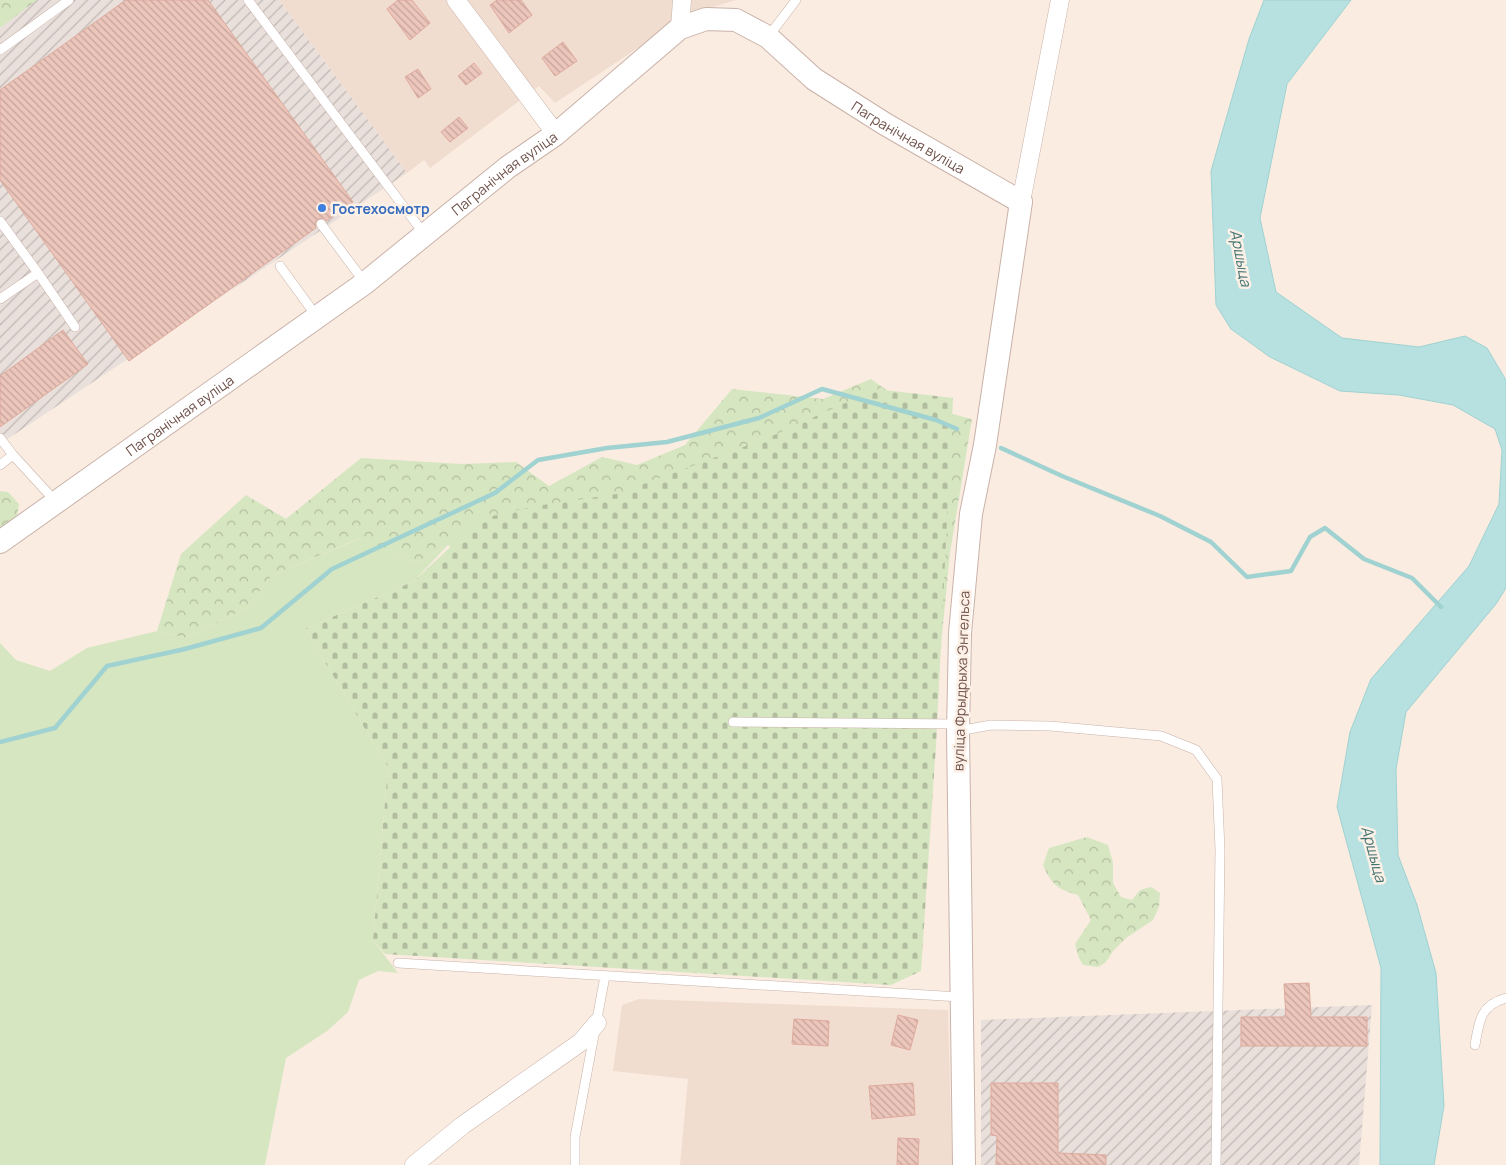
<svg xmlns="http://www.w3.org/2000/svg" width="1506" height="1165" font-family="Manrope,sans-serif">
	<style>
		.residential { fill: #f1dcd0 }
		.industrial { fill: url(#industrial-furrows) }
		.green { fill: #d6e6c1 }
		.forest { fill: url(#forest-crowns) }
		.cemetery { fill: url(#cemetery-stones) }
		.water { fill: #b7e1e0; stroke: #9fd2d1 }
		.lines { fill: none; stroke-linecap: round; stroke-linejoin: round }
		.stream { stroke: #9fd2d1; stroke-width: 4.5 }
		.building { fill: url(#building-back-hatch); stroke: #deaa9c }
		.service-casing { stroke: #c9b2a9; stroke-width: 10 }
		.minor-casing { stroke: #c9b2a9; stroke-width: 19 }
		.tertiary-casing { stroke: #c9b2a9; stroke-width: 24 }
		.service { stroke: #fff; stroke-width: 9 }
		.minor { stroke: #fff; stroke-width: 18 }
		.tertiary { stroke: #fff; stroke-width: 22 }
		.shop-dot { fill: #3f7fe0; stroke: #fdf0e6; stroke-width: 2 }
		.labels { text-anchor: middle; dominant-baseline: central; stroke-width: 5; stroke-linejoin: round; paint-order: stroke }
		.street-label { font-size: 14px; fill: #6f514a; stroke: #fdf0e6 }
		.shop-label { font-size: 14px; font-weight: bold; fill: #366cbe; stroke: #fdf0e6; text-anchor: start }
		.water-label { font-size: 15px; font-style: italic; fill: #407372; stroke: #fdf0e6 }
	</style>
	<defs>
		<pattern id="industrial-furrows" width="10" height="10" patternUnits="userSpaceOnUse" patternTransform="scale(1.25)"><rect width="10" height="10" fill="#e9e0dc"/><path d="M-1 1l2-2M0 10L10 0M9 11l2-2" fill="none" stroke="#c1b8b4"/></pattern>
		<pattern id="forest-crowns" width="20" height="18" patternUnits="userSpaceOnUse" patternTransform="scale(1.25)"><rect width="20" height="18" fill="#d6e6c1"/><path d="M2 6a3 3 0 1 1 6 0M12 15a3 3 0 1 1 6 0" fill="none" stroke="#b2bd9f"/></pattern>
		<pattern id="cemetery-stones" width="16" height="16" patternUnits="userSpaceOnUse" patternTransform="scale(1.25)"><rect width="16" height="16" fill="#d6e6c1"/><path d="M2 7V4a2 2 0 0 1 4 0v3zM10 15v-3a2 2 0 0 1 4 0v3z" fill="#b2bd9f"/></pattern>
		<pattern id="building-back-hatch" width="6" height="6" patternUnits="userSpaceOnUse" patternTransform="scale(1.25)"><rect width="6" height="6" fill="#edc6bb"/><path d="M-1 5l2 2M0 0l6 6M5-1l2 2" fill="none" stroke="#c4a39a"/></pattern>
	</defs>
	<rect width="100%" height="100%" fill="#faece1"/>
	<!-- residential -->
	<path class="residential" d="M 279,0 L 736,0 L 689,14 L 555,103 L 539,86 L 430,168 L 424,160 L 407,173 Z
		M 639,999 L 948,1010 L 952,1165 L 680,1165 L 688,1079 L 613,1071 L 622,1005 Z"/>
	<!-- industrial -->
	<path class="industrial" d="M 18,0 L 279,0 L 407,173 L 0,444 L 0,15 Z
		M 1372,1005 L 1359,1165 L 981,1165 L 981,1020 Z"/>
	<!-- green -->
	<path class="green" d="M 361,538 L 416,563 L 448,545 L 414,581 L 305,629 L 388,767 L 373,940 L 398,973 L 378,971 L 359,980 L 348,1012 L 327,1031 L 286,1058 L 265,1165 L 0,1165 L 0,643 L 16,660 L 50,671 L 87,648 L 157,631 L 185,638 L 247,608 L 271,576 Z"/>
	<!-- forest -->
	<path class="forest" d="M 0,0 L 37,0 L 0,28 Z
		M 871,379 L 902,401 L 972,419 L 950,553 L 921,852 L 481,570 L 448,545 L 416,563 L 360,538 L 271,576 L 247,608 L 185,638 L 157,631 L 181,554 L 246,495 L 286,519 L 361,458 L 462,464 L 516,462 L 549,486 L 602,457 L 637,465 L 685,445 L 732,389 L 823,399 Z
		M 0,491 L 8,492 L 19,504 L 17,517 L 0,529 Z
		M 1087,837 L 1108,845 L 1113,863 L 1113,883 L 1121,897 L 1132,900 L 1140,890 L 1151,887 L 1160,893 L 1159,907 L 1153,920 L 1126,938 L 1114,950 L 1105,963 L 1098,967 L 1083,965 L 1079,958 L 1075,944 L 1091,920 L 1078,895 C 1057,889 1052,885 1043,865 L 1049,848 Z"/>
	<!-- cemetery -->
	<path class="cemetery" d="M 876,389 L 953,398 L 936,745 L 921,971 L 891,985 L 385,954 L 373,940 L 388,767 L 305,629 L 414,581 L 480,519 L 536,506 L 617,494 L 770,437 Z"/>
	<!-- water -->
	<path class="water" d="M 1264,0 L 1351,0 L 1287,84 L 1260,218 L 1276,292 L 1342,338 L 1419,347 L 1465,336 L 1487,348 L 1506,380 L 1506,588 L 1496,604 L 1406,712 L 1396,769 L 1398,855 L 1417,905 L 1436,973 L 1444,1106 L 1434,1165 L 1380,1165 L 1381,968 L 1337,807 L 1350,732 L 1371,679 L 1469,566 L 1499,504 L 1502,450 L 1495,429 L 1453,405 L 1399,395 L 1340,391 L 1270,357 L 1231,329 L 1216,305 L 1211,171 L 1249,39 Z"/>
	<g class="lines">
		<!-- stream -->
		<path class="stream" d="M 1001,448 L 1062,476 L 1160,516 L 1211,542 L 1247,577 L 1291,571 L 1310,537 L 1325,528 L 1364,559 L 1412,578 L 1441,607
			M 0,742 L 55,728 L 107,666 L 185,649 L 261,628 L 332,569 L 495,493 L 538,460 L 607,448 L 667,442 L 759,418 L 822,389 L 936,420 L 957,429"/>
	</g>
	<!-- building -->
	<path class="building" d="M 126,0 L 208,0 L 353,202 L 326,221 L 323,218 L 318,219 L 315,222 L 316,228 L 129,361 L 0,180 L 0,90 Z
		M 398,0 L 412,0 L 430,23 L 410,40 L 387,9 Z
		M 497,0 L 521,0 L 532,15 L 509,33 L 490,5 Z
		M 563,42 L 577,61 L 555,76 L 542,58 Z
		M 474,63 L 482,73 L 466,85 L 458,76 Z
		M 418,69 L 431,89 L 418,98 L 405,77 Z
		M 459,117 L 468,128 L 450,142 L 441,132 Z
		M 63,330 L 88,364 L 0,427 L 0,376 Z
		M 1309,983 L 1311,1017 L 1367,1017 L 1367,1046 L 1241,1046 L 1241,1017 L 1286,1017 L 1284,984 Z
		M 898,1015 L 918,1020 L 910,1050 L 891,1045 Z
		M 794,1019 L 829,1021 L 828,1046 L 792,1044 Z
		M 913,1083 L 915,1115 L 872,1119 L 869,1086 Z
		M 991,1083 L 1058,1083 L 1058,1153 L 1106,1155 L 1106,1165 L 996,1165 L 997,1136 L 991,1135 Z
		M 898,1138 L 919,1139 L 918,1165 L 897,1165 Z"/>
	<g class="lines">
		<!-- service casing -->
		<g class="service-casing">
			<path id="service" d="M 248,0 L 425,235
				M 768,37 L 796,0
				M 0,50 L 69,0
				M 0,221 L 38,273 L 0,299
				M 321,224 L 365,283
				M 280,266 L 317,317
				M 38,273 L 75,327
				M 0,438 L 13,455
				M 0,465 L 13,455 L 56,502
				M 733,722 L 958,724
				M 958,731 L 991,725 L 1050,726 L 1161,736 L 1196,750 L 1217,779 L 1220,850 L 1216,1165
				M 398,963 L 960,997
				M 1475,1045 C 1479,1022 1480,1005 1506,998
				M 575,1165 L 575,1137 L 605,976"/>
		</g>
		<!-- minor casing -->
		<g class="minor-casing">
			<path id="minor" d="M 456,0 L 556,134
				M 680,28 L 682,0
				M 1021,202 L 1060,0
				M 414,1165 L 463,1125 L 581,1042 L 597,1023"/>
		</g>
		<!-- tertiary casing -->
		<g class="tertiary-casing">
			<g id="tertiary">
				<path id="s1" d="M 0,542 L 365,283 L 508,167 L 556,134 L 680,28 L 706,19 L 736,20 L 768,37 L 814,79 L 885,124 L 1021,202 L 985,445 L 971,514 L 960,633 L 958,731 L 964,1165"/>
			</g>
		</g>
		<!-- service -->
		<use href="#service" class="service"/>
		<!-- minor -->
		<use href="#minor" class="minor"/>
		<!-- tertiary -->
		<use href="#tertiary" class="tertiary"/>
	</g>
	<!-- markers -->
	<circle class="shop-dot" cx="322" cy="208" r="5"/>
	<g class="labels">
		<!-- street labels -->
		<g class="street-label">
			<text stroke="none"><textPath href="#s1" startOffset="1120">Пагранічная вуліца</textPath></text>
			<text stroke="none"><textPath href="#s1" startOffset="625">Пагранічная вуліца</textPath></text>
			<text stroke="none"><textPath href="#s1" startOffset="220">Пагранічная вуліца</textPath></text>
			<text transform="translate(961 681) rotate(-88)">вуліца Фрыдрыха Энгельса</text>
		</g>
		<!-- shop labels -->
		<g class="shop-label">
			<text x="332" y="208">Гостехосмотр</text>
		</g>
		<!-- water labels -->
		<g class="water-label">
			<text transform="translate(1241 258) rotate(79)">Аршыца</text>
			<text transform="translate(1374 854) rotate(75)">Аршыца</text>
		</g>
	</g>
</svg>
